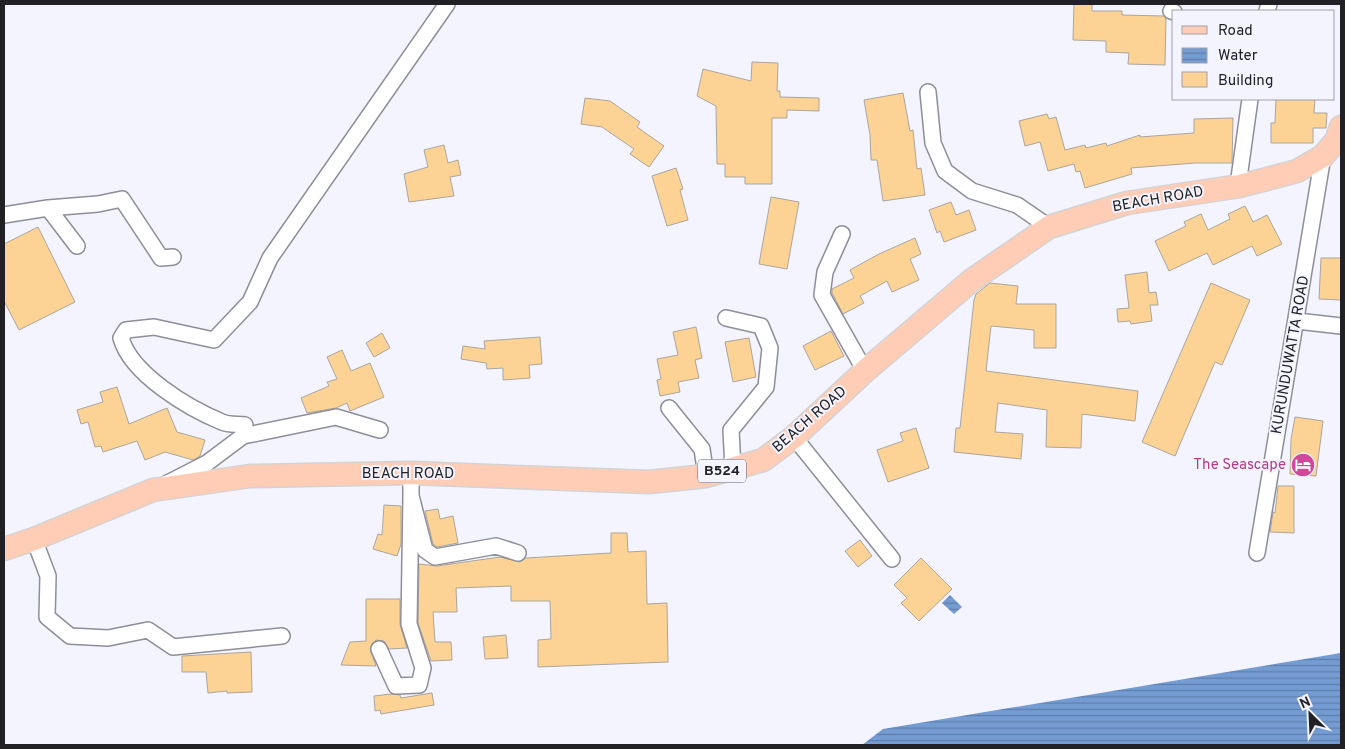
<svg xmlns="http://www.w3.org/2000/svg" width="1345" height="749" font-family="Overpass,sans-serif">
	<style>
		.water { fill: url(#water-rules) }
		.building { fill: #fdd395; stroke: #aba59c }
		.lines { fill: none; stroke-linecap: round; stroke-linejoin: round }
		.minor-casing { stroke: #8d8e98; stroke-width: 18 }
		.primary-casing { stroke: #d3d3d3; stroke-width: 25 }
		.minor { stroke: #fff; stroke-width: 15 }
		.primary { stroke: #ffcdb6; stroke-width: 22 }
		.labels { text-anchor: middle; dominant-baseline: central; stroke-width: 4; stroke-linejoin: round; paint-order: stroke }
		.shield { fill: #f3f4ff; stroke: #606066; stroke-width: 1 }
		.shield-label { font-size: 14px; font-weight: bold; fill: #212125 }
		.street-label { font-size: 15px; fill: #212125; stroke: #f3f4ff }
		.hotel-label { font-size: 15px; fill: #b23c85; stroke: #f3f4ff; text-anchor: end }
	</style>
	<defs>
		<pattern id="water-rules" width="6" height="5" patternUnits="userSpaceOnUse" patternTransform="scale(1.25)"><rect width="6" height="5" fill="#749cd2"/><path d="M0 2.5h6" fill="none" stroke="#5f7faa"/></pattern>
	</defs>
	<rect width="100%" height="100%" fill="#f3f4ff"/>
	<!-- water -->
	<path class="water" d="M 950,595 L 962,607 L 954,614 L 942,603 Z
		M 1341,653 L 1341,745 L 862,745 L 883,729 Z"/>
	<!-- building -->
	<path class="building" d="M 1074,4 L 1092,4 L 1092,11 L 1122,11 L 1122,15 L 1163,16 L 1166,18 L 1165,65 L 1128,64 L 1129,53 L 1106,52 L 1106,41 L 1073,40 Z
		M 752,62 L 778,63 L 777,91 L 780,91 L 780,97 L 819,98 L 819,111 L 787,110 L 787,118 L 772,118 L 772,184 L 745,184 L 745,177 L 725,177 L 725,164 L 717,164 L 716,106 L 697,96 L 703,69 L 751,81 Z
		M 903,93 L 910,131 L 913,130 L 917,169 L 921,168 L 925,195 L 883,201 L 877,160 L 871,160 L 870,135 L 864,100 Z
		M 585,98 L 610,101 L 640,122 L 637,127 L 664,146 L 649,167 L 630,154 L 634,149 L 602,127 L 581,124 Z
		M 1276,99 L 1315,99 L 1314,113 L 1327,113 L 1326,128 L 1313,128 L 1313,143 L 1271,143 L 1271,123 L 1275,123 Z
		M 1047,114 L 1049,119 L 1056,117 L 1065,150 L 1085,145 L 1086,148 L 1106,143 L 1107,146 L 1140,135 L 1140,137 L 1194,133 L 1194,119 L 1233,118 L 1232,163 L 1195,163 L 1131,168 L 1132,174 L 1085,188 L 1080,171 L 1076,172 L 1074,164 L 1048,171 L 1040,142 L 1025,146 L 1019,121 Z
		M 444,145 L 448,163 L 458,160 L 461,175 L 450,177 L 454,196 L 409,202 L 404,174 L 428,167 L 424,150 Z
		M 676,168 L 683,189 L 680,190 L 688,220 L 667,226 L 652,176 Z
		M 771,197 L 799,202 L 787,269 L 759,264 Z
		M 951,202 L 956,215 L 969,210 L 976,230 L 944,242 L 940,231 L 937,233 L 929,210 Z
		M 1245,206 L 1253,222 L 1267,215 L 1282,244 L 1257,256 L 1252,246 L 1213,265 L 1207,253 L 1169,271 L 1155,241 L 1186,226 L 1184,222 L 1201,214 L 1208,230 L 1230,219 L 1228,214 Z
		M 38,227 L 75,302 L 19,330 L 4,301 L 4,244 Z
		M 915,238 L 921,254 L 910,259 L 919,280 L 892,292 L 887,281 L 860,296 L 864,303 L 843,314 L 832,293 L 832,289 L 854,278 L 850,270 L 879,254 Z
		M 1321,258 L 1341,258 L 1341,300 L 1319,299 Z
		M 1147,272 L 1149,293 L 1156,292 L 1158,305 L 1150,305 L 1152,321 L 1131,324 L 1130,321 L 1118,322 L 1117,309 L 1129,308 L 1125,275 Z
		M 990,283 L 1018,286 L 1016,304 L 1056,304 L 1056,348 L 1034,348 L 1034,330 L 991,326 L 986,371 L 1138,391 L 1135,421 L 1082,414 L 1081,448 L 1046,447 L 1047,410 L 998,403 L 995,432 L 1023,434 L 1021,459 L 954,452 L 956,428 L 960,428 L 974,300 L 976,294 Z
		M 1211,283 L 1250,300 L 1222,365 L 1215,362 L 1175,456 L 1142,442 Z
		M 696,327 L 702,358 L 695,360 L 699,378 L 678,382 L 680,392 L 660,396 L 657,380 L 661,379 L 657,359 L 678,355 L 673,332 Z
		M 831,331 L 844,356 L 815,370 L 803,346 Z
		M 382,333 L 390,348 L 374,357 L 366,343 Z
		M 540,337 L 542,364 L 529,365 L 530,378 L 503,380 L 503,368 L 487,369 L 486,363 L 461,359 L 463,346 L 485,349 L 484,341 Z
		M 749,338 L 756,377 L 733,382 L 725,342 Z
		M 342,350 L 351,371 L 370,363 L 384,397 L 350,411 L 347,403 L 336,408 L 307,413 L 301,398 L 329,386 L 327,382 L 337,379 L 327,357 Z
		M 117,387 L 129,424 L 167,408 L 177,432 L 205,440 L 200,456 L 193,460 L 165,452 L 145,460 L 137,441 L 103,452 L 101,446 L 95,447 L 88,422 L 81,424 L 77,410 L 103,402 L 100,392 Z
		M 1295,417 L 1323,421 L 1316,476 L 1290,474 L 1291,439 Z
		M 916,428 L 929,468 L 888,482 L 877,450 L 903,441 L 900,433 Z
		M 1278,486 L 1294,486 L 1294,533 L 1270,532 L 1273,512 L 1275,513 Z
		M 384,505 L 401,506 L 401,544 L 397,556 L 373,549 L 378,534 L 382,535 Z
		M 438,509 L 440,519 L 453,516 L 458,543 L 437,547 L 433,544 L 425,511 Z
		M 611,533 L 627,533 L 628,552 L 646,551 L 647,604 L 667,603 L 668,662 L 538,667 L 538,640 L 551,639 L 550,601 L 511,601 L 511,586 L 456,588 L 457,612 L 433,612 L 435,642 L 451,642 L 452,660 L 431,661 L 418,623 L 419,564 L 437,566 L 500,557 L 520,562 L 526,558 L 611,553 Z
		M 860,540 L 872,556 L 858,567 L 845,551 Z
		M 921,558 L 952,589 L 919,621 L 901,603 L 907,598 L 894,585 Z
		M 366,599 L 400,599 L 400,624 L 407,648 L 389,649 L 384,641 L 376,640 L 370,649 L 376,666 L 341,665 L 350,642 L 366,641 Z
		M 506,635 L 508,658 L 485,659 L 483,637 Z
		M 251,652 L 252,692 L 227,693 L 227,691 L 208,693 L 206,672 L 182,672 L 182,656 Z
		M 432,693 L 434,705 L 381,714 L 380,710 L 375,711 L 374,696 L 391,694 L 400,695 L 401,698 Z"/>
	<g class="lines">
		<!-- minor casing -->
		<g class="minor-casing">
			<path id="minor" d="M 1171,11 L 1174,12
				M 1267,11 L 1269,4
				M 928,92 L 933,143 L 945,171 L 972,191 L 1017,205 L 1049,227
				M 1240,186 L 1239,178 L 1250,99
				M 48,208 L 98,204 L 122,199 L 161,258 L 173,257
				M 4,215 L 48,208 L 77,246
				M 842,234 L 825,272 L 822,295 L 865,371
				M 726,318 L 761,326 L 770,348 L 766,387 L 731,430 L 733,469
				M 1297,321 L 1341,326
				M 669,408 L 702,449 L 706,476
				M 243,436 L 336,417 L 380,430
				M 794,437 L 892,559
				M 411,473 L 411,496 L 425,550 L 435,557 L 496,546 L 518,553
				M 166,484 L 207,463 L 243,436 L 245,425 C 238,424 228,425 222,422 C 188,408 131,374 121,338 L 126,330 L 154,327 L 214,340 L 250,302 L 270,258 L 447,4
				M 34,539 L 48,576 L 47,617 L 70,636 L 108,638 L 148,630 L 173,647 L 282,636
				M 1257,553 L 1323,156
				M 379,649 L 396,686 L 419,685 L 423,668 L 409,624 L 411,496"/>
		</g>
		<!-- primary casing -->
		<g class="primary-casing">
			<path id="primary" d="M 4,549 L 34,539 L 153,490 L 250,476 L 411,473 L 649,482 L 706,476 L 763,460 L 794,437 L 865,371 L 972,280 L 1049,227 L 1127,203 L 1240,186 L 1297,171 L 1323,156 L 1336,141 L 1341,127"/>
		</g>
		<!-- minor -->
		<use href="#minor" class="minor"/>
		<!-- primary -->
		<use href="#primary" class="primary"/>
	</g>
	<!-- icons -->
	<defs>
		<g id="hotel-disc" transform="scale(1.25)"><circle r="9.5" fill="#d1479c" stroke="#f3f4ff"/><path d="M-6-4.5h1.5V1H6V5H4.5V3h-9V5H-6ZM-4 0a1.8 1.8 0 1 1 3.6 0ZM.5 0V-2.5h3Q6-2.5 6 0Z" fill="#fff"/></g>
	</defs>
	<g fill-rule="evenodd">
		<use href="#hotel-disc" x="1303" y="465"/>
	</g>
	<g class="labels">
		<!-- shield labels -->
		<rect class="shield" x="698" y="459.5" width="48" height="23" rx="4"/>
		<g class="shield-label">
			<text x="722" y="471">B524</text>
		</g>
		<!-- street labels -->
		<g class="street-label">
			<text transform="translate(1158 200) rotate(-10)">BEACH ROAD</text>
			<text transform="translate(1291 355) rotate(-80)">KURUNDUWATTA ROAD</text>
			<text transform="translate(810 420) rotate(-41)">BEACH ROAD</text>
			<text x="408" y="474">BEACH ROAD</text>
		</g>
		<!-- hotel labels -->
		<g class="hotel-label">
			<text x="1286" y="465">The Seascape</text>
		</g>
	</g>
	<!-- border -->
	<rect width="1345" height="749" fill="none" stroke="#212125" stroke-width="10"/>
	<!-- legend -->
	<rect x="1172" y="10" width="162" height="90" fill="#f3f4ff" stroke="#9fa0a8"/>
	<rect x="1182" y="26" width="25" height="8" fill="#ffcdb6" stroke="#9fa0a8"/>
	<text x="1218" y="35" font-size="15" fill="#212125">Road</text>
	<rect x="1182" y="48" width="25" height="15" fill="url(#water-rules)" stroke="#9fa0a8"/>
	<text x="1218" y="60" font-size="15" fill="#212125">Water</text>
	<rect x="1182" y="72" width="25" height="15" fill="#fdd395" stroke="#9fa0a8"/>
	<text x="1218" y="85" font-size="15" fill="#212125">Building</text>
	<!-- north arrow -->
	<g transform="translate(1310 714) rotate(336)" stroke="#f3f4ff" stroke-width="4" paint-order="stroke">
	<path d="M0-4L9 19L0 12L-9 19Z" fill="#212125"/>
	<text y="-8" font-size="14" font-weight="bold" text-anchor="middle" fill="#212125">N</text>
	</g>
</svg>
